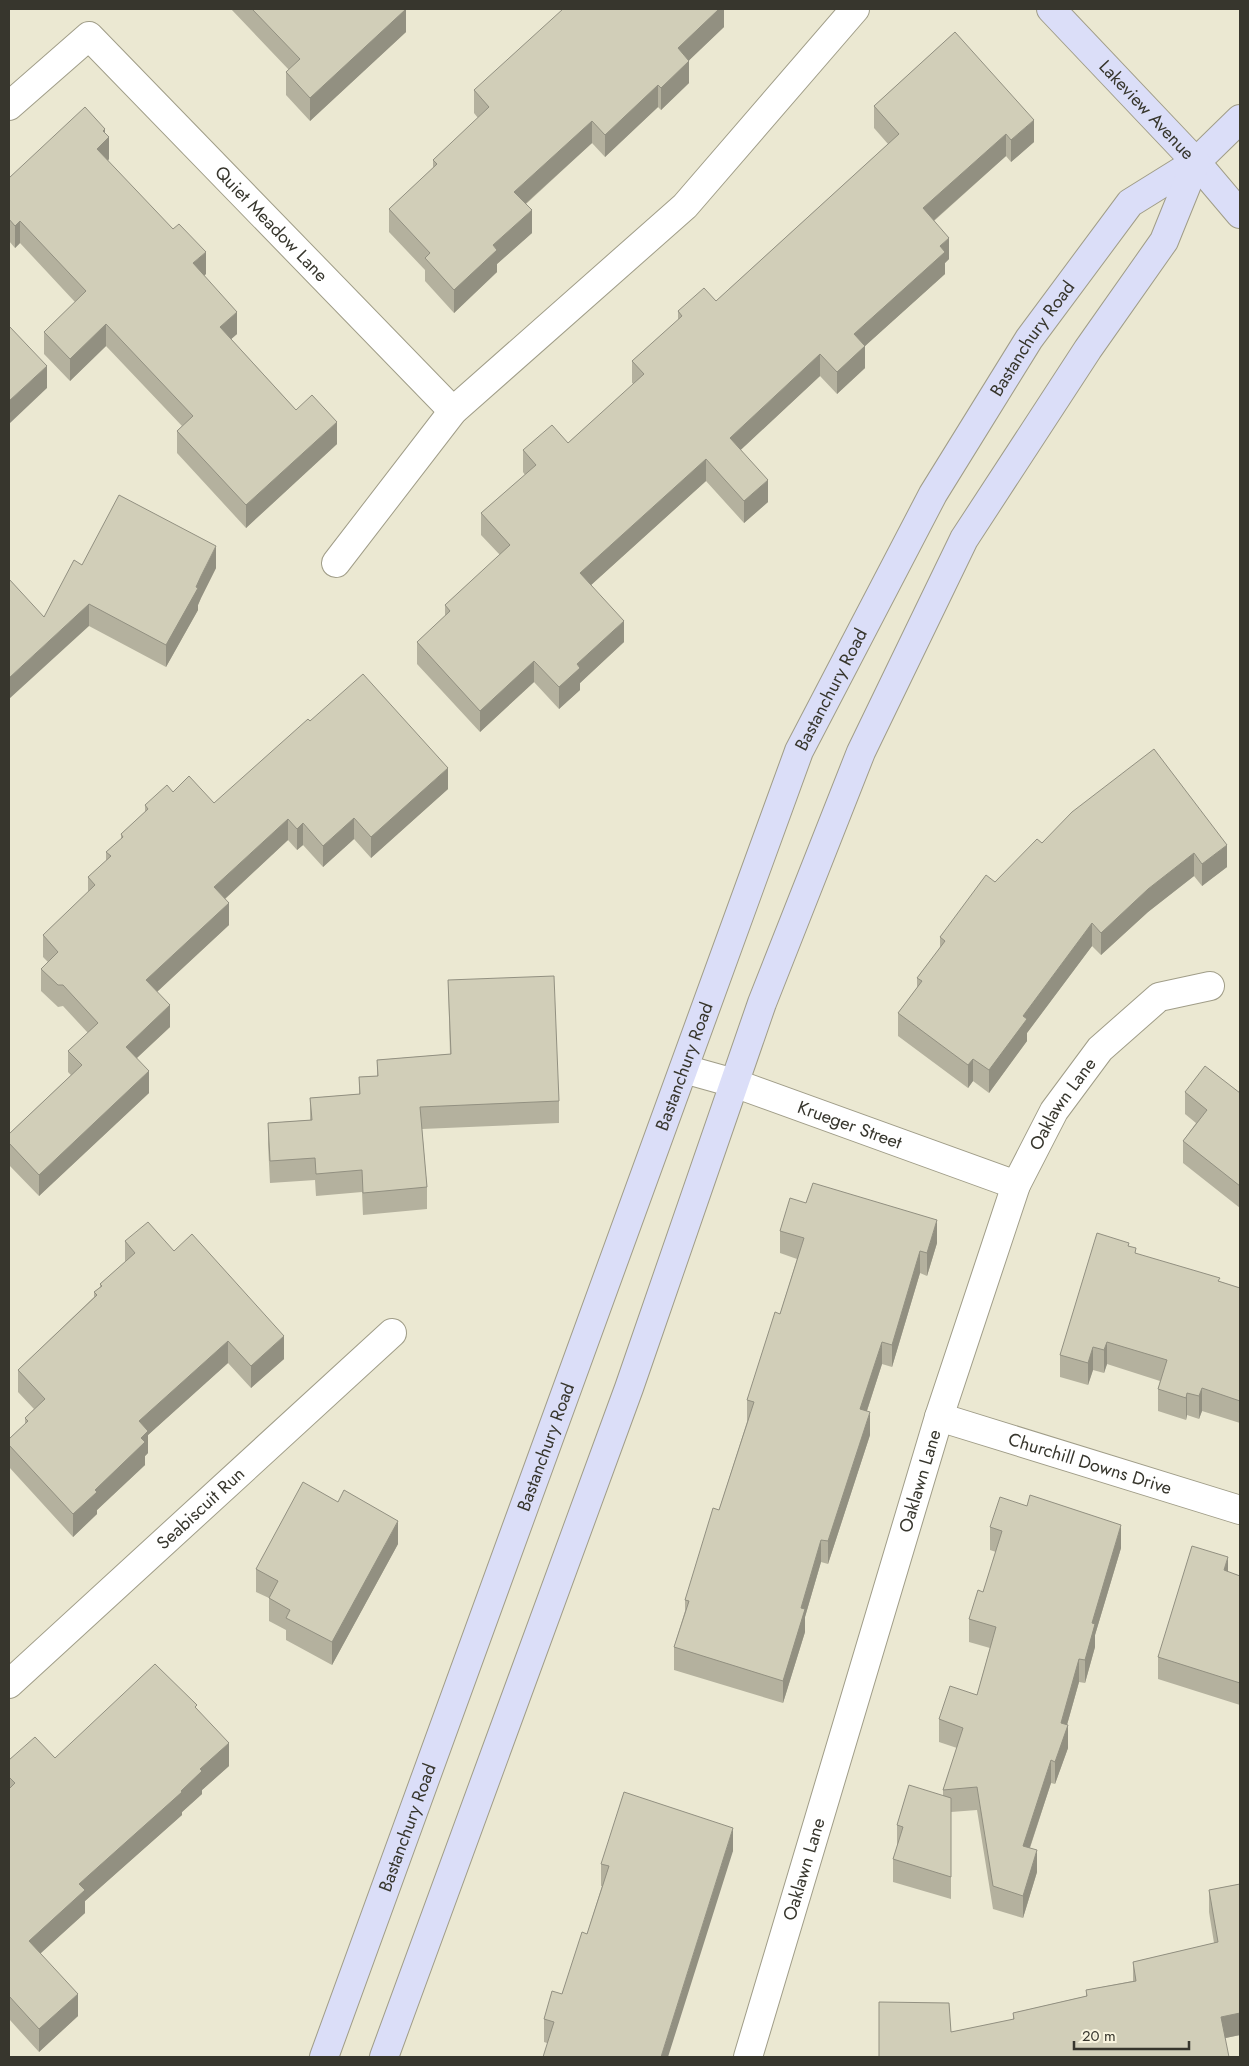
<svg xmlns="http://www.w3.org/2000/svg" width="1249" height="2066" font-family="Jost,sans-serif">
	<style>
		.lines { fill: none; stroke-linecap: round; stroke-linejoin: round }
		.street-casing { stroke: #a09d88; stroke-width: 30 }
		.secondary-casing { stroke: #a09d88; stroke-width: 30 }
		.street { stroke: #fff; stroke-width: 28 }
		.secondary { stroke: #dbdef8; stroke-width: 28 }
		.wall { fill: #b4b19e }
		.shaded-wall { fill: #929081 }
		.building { fill: #d1ceb8; stroke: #929081 }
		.labels { text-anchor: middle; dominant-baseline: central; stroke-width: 4; stroke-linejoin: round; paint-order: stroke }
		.street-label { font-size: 18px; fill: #37362d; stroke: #f9f5df }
	</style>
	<rect width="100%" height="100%" fill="#ebe8d2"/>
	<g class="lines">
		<!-- street casing -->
		<g class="street-casing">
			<g id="street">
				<path id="s1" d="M 9,106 L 89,36 L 453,411"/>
				<path d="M 336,563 L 453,411 L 685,206 L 855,9"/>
				<path id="s2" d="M 684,1069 L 734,1083 L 1016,1185"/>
				<path id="s3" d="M 939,1417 L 1240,1510"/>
				<path id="s4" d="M 9,1684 L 392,1333"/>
				<path id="s5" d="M 748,2057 L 939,1417 L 1016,1185 L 1054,1111 L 1100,1049 L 1159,997 L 1210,986"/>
			</g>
		</g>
		<!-- secondary casing -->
		<g class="secondary-casing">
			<g id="secondary">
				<path id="s6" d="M 1051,9 L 1196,162 L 1240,214"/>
				<path id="s7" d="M 324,2057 L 799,751 L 933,494 L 1029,339 L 1130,203 L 1196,162 L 1240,119"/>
				<path d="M 384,2057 L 629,1388 L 762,1003 L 861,752 L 964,539 L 1088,349 L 1164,241 L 1196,162"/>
			</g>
		</g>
		<!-- street -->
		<use href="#street" class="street"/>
		<!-- secondary -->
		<use href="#secondary" class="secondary"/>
	</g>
	<!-- wall -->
	<path class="wall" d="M 231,9 L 405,9 L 406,32 L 310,121 L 286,95 L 286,72 L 289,70 Z
		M 724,9 L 724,27 L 689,60 L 689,83 L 661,110 L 658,107 L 605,157 L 592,143 L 526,204 L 532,233 L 497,264 L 497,272 L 454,313 L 425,281 L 425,270 L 389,232 L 389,209 L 433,168 L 433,160 L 478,118 L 474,113 L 474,90 Z
		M 955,32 L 1034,142 L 1011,162 L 1006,156 L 934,221 L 949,259 L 945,263 L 945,274 L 865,346 L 865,368 L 837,394 L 820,376 L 740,450 L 768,502 L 744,523 L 706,481 L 591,585 L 624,642 L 580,683 L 580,690 L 559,709 L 534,682 L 480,732 L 417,664 L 417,642 L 445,616 L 445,605 L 500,555 L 481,535 L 481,513 L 525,475 L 523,472 L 523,450 L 568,443 L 634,384 L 632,383 L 632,361 L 678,320 L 678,311 L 716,301 L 888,144 L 874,128 L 874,106 Z
		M 105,133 L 109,159 L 108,161 L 206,274 L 204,275 L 237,334 L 231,339 L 296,410 L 337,444 L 246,528 L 177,453 L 177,431 L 182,426 L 106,346 L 70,381 L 44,354 L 44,332 L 75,302 L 20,243 L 15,248 L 9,241 L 9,178 Z
		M 82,565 L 216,568 L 201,598 L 198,605 L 198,610 L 166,667 L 89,626 L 44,617 Z
		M 310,721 L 448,789 L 371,858 L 354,839 L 323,867 L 303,845 L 297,850 L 288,840 L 225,899 L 229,925 L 157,992 L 170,1027 L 137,1058 L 149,1093 L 39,1196 L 9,1165 L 9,1134 L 71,1075 L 68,1072 L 68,1051 L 88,1033 L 63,1006 L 58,1007 L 41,991 L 41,969 L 48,962 L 43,957 L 43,935 L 88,892 L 88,877 L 106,861 L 106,852 L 121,839 L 121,834 L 145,812 L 145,805 L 173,792 L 214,803 Z
		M 1154,749 L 1227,867 L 1202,886 L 1194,876 L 1148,912 L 1101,955 L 1092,946 L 1027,1033 L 1027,1041 L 989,1093 L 973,1081 L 968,1088 L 898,1036 L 898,1013 L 917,988 L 917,978 L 940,948 L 940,937 L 995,882 Z
		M 448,980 L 559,1101 L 559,1123 L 422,1129 L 427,1187 L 427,1209 L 363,1215 L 362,1192 L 316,1196 L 315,1180 L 270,1183 L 268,1144 L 268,1123 L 310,1120 L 310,1098 L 359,1094 L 359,1077 L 377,1076 L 377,1060 L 450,1054 Z
		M 1185,1092 L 1240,1093 L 1240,1208 L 1183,1163 L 1183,1141 L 1196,1123 L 1185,1114 Z
		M 780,1231 L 937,1243 L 927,1276 L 920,1273 L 892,1367 L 882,1364 L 867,1411 L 870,1435 L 828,1564 L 821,1562 L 805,1617 L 805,1632 L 783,1703 L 674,1670 L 674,1647 L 685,1611 L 685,1600 L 719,1510 L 747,1422 L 747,1400 L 780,1314 L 797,1259 L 780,1253 Z
		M 125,1241 L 174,1251 L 284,1359 L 251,1388 L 228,1363 L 148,1435 L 148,1453 L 145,1456 L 145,1465 L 97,1510 L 97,1514 L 73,1537 L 9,1467 L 9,1439 L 25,1424 L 25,1418 L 34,1409 L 18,1392 L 18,1370 L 94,1297 L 94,1292 L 100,1287 L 100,1284 L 125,1262 Z
		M 1129,1246 L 1136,1254 L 1240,1288 L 1240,1423 L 1202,1411 L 1199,1419 L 1187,1415 L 1186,1420 L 1158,1411 L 1158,1389 L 1160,1381 L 1107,1364 L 1104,1373 L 1093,1370 L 1088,1385 L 1060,1377 L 1060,1355 Z
		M 990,1527 L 1121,1548 L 1095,1635 L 1095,1647 L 1085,1683 L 1079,1682 L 1067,1725 L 1068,1748 L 1055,1784 L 1051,1783 L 1030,1848 L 1037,1872 L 1023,1918 L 993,1909 L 977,1810 L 951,1812 L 951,1899 L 893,1882 L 893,1859 L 897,1848 L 897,1825 L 943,1796 L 943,1790 L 957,1748 L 939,1742 L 939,1719 L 977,1695 L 990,1648 L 969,1642 L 969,1619 L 983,1592 L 996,1552 L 990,1550 Z
		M 398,1544 L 332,1665 L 286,1640 L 286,1630 L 269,1621 L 269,1598 L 256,1592 L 256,1569 Z
		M 1228,1572 L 1240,1576 L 1240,1705 L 1158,1679 L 1158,1657 Z
		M 197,1709 L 229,1766 L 202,1790 L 202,1794 L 182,1812 L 182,1815 L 85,1901 L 85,1913 L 40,1953 L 78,2016 L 39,2052 L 9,2019 L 9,1760 L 55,1758 Z
		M 733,1851 L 547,2043 L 544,2042 L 544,2019 L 562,1994 L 587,1934 L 602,1886 L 601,1886 L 601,1864 Z
		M 1240,1884 L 1240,2035 L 1225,2038 L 951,2032 L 1013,2020 L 1013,2013 L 1086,1996 L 1086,1990 L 1133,1981 L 1133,1962 L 1214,1943 L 1209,1912 L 1209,1890 Z"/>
	<!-- shaded-wall -->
	<path class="shaded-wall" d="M 406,9 L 406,32 L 310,121 L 310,98 Z
		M 715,9 L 724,9 L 724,27 L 678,71 L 678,48 Z
		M 689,61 L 689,83 L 661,110 L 661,88 Z
		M 658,85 L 658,107 L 605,157 L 605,135 Z
		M 1034,120 L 1034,142 L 1011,162 L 1011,140 Z
		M 592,121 L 592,143 L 514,214 L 514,192 Z
		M 105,129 L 105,141 L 109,137 L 109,159 L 97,171 L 97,149 L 103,131 Z
		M 1006,134 L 1006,156 L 923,230 L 923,208 Z
		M 532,210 L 532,233 L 497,264 L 497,272 L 454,313 L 454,290 L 493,245 Z
		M 20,221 L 20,243 L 15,248 L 15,226 Z
		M 949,238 L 949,259 L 945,263 L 945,274 L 865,346 L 865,368 L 837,394 L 837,372 L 854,334 L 940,246 Z
		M 206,252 L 206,274 L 193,286 L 193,263 Z
		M 237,312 L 237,334 L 220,349 L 220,327 Z
		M 106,324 L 106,346 L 70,381 L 70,359 Z
		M 820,354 L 820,376 L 730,460 L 730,438 Z
		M 47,366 L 47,388 L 9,424 L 9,401 Z
		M 337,422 L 337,444 L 246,528 L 246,505 Z
		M 706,459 L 706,481 L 580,595 L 580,573 Z
		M 768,480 L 768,502 L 744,523 L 744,501 Z
		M 216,546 L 216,568 L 201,598 L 198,605 L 198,610 L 166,667 L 166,645 L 196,587 L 201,576 Z
		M 89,604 L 89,626 L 9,699 L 9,678 Z
		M 624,621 L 624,642 L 580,683 L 580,690 L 559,709 L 559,687 L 577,664 Z
		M 534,661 L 534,682 L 480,732 L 480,711 Z
		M 448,768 L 448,789 L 371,858 L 371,837 Z
		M 354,818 L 354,839 L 323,867 L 323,846 Z
		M 288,819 L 288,840 L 214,909 L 214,887 Z
		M 303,823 L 303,845 L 297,850 L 297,829 Z
		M 1227,845 L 1227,867 L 1202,886 L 1202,864 Z
		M 1194,853 L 1194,876 L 1148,912 L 1101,955 L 1101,933 L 1148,889 Z
		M 229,903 L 229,925 L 146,1002 L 146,980 Z
		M 1092,923 L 1092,946 L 1027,1033 L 1027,1041 L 989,1093 L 989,1070 L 1023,1016 Z
		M 170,1005 L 170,1027 L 126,1068 L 126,1047 Z
		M 973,1059 L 973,1081 L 968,1088 L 968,1065 Z
		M 149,1071 L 149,1093 L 39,1196 L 39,1175 Z
		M 937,1220 L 937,1243 L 927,1276 L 927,1253 Z
		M 920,1251 L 920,1273 L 892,1367 L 892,1345 Z
		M 284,1336 L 284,1359 L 251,1388 L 251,1366 Z
		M 228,1341 L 228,1363 L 148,1435 L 148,1453 L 145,1456 L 145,1465 L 97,1510 L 97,1514 L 73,1537 L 73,1514 L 95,1490 L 139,1421 Z
		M 882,1342 L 882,1364 L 860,1432 L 860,1409 Z
		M 1107,1342 L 1107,1364 L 1104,1373 L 1104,1350 Z
		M 1093,1347 L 1093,1370 L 1088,1385 L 1088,1363 Z
		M 1202,1388 L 1202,1411 L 1199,1419 L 1199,1396 Z
		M 1187,1393 L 1187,1415 L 1186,1420 L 1186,1398 Z
		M 870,1412 L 870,1435 L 828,1564 L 828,1541 Z
		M 398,1521 L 398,1544 L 332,1665 L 332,1642 Z
		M 1121,1525 L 1121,1548 L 1095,1635 L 1095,1647 L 1085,1683 L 1085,1660 L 1092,1623 Z
		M 821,1540 L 821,1562 L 805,1617 L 805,1632 L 783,1703 L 783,1681 L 801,1608 Z
		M 1228,1557 L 1228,1580 L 1224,1570 Z
		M 1079,1659 L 1079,1682 L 1061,1746 L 1061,1723 Z
		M 1068,1725 L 1068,1748 L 1055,1784 L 1055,1762 Z
		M 229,1743 L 229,1766 L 202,1790 L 202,1794 L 182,1812 L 182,1815 L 85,1901 L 85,1913 L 29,1964 L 29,1941 L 79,1884 L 181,1791 L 200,1769 Z
		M 1051,1760 L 1051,1783 L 1023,1868 L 1023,1846 Z
		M 733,1828 L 733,1851 L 668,2057 L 661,2057 Z
		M 1037,1850 L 1037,1872 L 1023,1918 L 1023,1896 Z
		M 78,1994 L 78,2016 L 39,2052 L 39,2029 Z
		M 1240,2013 L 1240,2035 L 1221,2039 L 1221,2017 Z"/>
	<!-- building -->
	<path class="building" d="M 252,9 L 406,9 L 310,98 L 286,72 L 300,59 Z
		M 563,9 L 719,9 L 678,48 L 689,61 L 661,88 L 658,85 L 605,135 L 592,121 L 514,192 L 532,210 L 493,245 L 497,250 L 454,290 L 425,258 L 430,253 L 389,209 L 437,164 L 433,160 L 489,107 L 474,90 Z
		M 955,32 L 1034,120 L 1011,140 L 1006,134 L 923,208 L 949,238 L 940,246 L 945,252 L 854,334 L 865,346 L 837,372 L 820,354 L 730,438 L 768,480 L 744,501 L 706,459 L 580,573 L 624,621 L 577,664 L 580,668 L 559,687 L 534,661 L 480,711 L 417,642 L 450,611 L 445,605 L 510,545 L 481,513 L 536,465 L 523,450 L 552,425 L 568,443 L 644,374 L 632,361 L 682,316 L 678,311 L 704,288 L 716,301 L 899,134 L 874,106 Z
		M 85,107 L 105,129 L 103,131 L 109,137 L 97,149 L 173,229 L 179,224 L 206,252 L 193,263 L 237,312 L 220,327 L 296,410 L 312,395 L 337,422 L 246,505 L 177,431 L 193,416 L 106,324 L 70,359 L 44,332 L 86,291 L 20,221 L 15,226 L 9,219 L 9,178 Z
		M 9,326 L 47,366 L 9,401 Z
		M 119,495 L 216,546 L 201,576 L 196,587 L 198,588 L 166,645 L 89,604 L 9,678 L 9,579 L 44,617 L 74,560 L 82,565 Z
		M 363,674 L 448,768 L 371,837 L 354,818 L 323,846 L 303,823 L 297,829 L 288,819 L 214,887 L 229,903 L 146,980 L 170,1005 L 126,1047 L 149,1071 L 39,1175 L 9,1143 L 9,1134 L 82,1065 L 68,1051 L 98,1023 L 63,985 L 58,985 L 41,969 L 58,952 L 43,935 L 95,885 L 88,877 L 111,856 L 106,852 L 123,837 L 121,834 L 148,809 L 145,805 L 167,785 L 173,792 L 189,776 L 214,803 L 308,719 L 310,721 Z
		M 1154,749 L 1227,845 L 1202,864 L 1194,853 L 1148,889 L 1101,933 L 1092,923 L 1023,1016 L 1027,1019 L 989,1070 L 973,1059 L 968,1065 L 898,1013 L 922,981 L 917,978 L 945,941 L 940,937 L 986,875 L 995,882 L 1037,839 L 1042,843 L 1072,812 Z
		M 554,976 L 559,1101 L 420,1107 L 427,1187 L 363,1193 L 362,1170 L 316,1174 L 315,1158 L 270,1161 L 268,1123 L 312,1120 L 310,1098 L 360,1094 L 359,1077 L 378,1076 L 377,1060 L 451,1054 L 448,980 Z
		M 1205,1066 L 1240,1093 L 1240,1186 L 1183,1141 L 1207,1110 L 1185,1092 Z
		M 813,1183 L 937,1220 L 927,1253 L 920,1251 L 892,1345 L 882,1342 L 860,1409 L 870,1412 L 828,1541 L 821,1540 L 801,1608 L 805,1609 L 783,1681 L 674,1647 L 689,1601 L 685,1600 L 713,1508 L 719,1510 L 754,1402 L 747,1400 L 775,1312 L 780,1314 L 804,1238 L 780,1231 L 790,1198 L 806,1203 Z
		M 148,1222 L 174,1251 L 192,1234 L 284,1336 L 251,1366 L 228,1341 L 139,1421 L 148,1431 L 141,1438 L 145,1442 L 95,1490 L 97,1492 L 73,1514 L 9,1445 L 9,1439 L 28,1421 L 25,1418 L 45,1399 L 18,1370 L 97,1295 L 94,1292 L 102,1286 L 100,1284 L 135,1253 L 125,1241 Z
		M 1097,1233 L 1129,1243 L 1128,1246 L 1136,1248 L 1135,1253 L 1220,1278 L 1218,1281 L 1240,1288 L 1240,1401 L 1202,1388 L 1199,1396 L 1187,1393 L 1186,1398 L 1158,1389 L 1167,1360 L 1107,1342 L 1104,1350 L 1093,1347 L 1088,1363 L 1060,1355 Z
		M 303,1482 L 338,1502 L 344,1490 L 398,1521 L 332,1642 L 286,1618 L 290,1610 L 269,1598 L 278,1581 L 256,1569 Z
		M 1030,1495 L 1121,1525 L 1092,1623 L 1095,1624 L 1085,1660 L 1079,1659 L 1061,1723 L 1068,1725 L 1055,1762 L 1051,1760 L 1023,1846 L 1037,1850 L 1023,1896 L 993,1886 L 977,1787 L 943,1790 L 963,1728 L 939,1719 L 950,1686 L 977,1695 L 996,1627 L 969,1619 L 978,1590 L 983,1592 L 1002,1531 L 990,1527 L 1000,1497 L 1027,1506 Z
		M 1192,1546 L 1228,1557 L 1224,1570 L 1240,1576 L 1240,1683 L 1158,1657 Z
		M 155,1664 L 197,1705 L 195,1707 L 229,1743 L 200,1769 L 202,1771 L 181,1791 L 182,1792 L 79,1884 L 85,1890 L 29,1941 L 78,1994 L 39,2029 L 9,1996 L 9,1789 L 15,1783 L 9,1777 L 9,1760 L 35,1737 L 55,1758 Z
		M 909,1785 L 951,1798 L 951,1877 L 893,1859 L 903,1827 L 897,1825 Z
		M 624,1792 L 733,1828 L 661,2057 L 543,2057 L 554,2022 L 544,2019 L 552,1991 L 562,1994 L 582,1932 L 587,1934 L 609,1866 L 601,1864 Z
		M 1240,1884 L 1240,2013 L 1221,2017 L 1229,2057 L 879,2057 L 879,2002 L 949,2003 L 951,2032 L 1014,2019 L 1013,2013 L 1087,1996 L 1086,1990 L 1136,1981 L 1133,1962 L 1218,1942 L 1209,1890 Z"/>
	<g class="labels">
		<!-- street labels -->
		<g class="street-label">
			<text stroke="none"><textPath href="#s6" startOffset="139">Lakeview Avenue</textPath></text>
			<text stroke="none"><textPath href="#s1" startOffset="368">Quiet Meadow Lane</textPath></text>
			<text stroke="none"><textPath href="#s7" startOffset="1864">Bastanchury Road</textPath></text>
			<text stroke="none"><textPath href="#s7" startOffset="1459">Bastanchury Road</textPath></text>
			<text stroke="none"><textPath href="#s7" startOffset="1054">Bastanchury Road</textPath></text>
			<text stroke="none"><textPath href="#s5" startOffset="1006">Oaklawn Lane</textPath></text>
			<text stroke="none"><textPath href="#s2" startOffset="175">Krueger Street</textPath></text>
			<text stroke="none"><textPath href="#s7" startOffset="649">Bastanchury Road</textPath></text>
			<text stroke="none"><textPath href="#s3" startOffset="158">Churchill Downs Drive</textPath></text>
			<text stroke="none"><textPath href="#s5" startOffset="601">Oaklawn Lane</textPath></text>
			<text stroke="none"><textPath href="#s4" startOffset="260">Seabiscuit Run</textPath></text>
			<text stroke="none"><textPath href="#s7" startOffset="244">Bastanchury Road</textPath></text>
			<text stroke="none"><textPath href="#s5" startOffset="196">Oaklawn Lane</textPath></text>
		</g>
	</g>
	<!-- border -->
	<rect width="1249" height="2066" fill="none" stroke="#37362d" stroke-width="20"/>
	<!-- scale -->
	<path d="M1074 2041v8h115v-8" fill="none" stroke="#37362d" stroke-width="2.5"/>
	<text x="1082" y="2041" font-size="15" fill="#37362d" stroke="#f9f5df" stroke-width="4" paint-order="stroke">20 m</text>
</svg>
